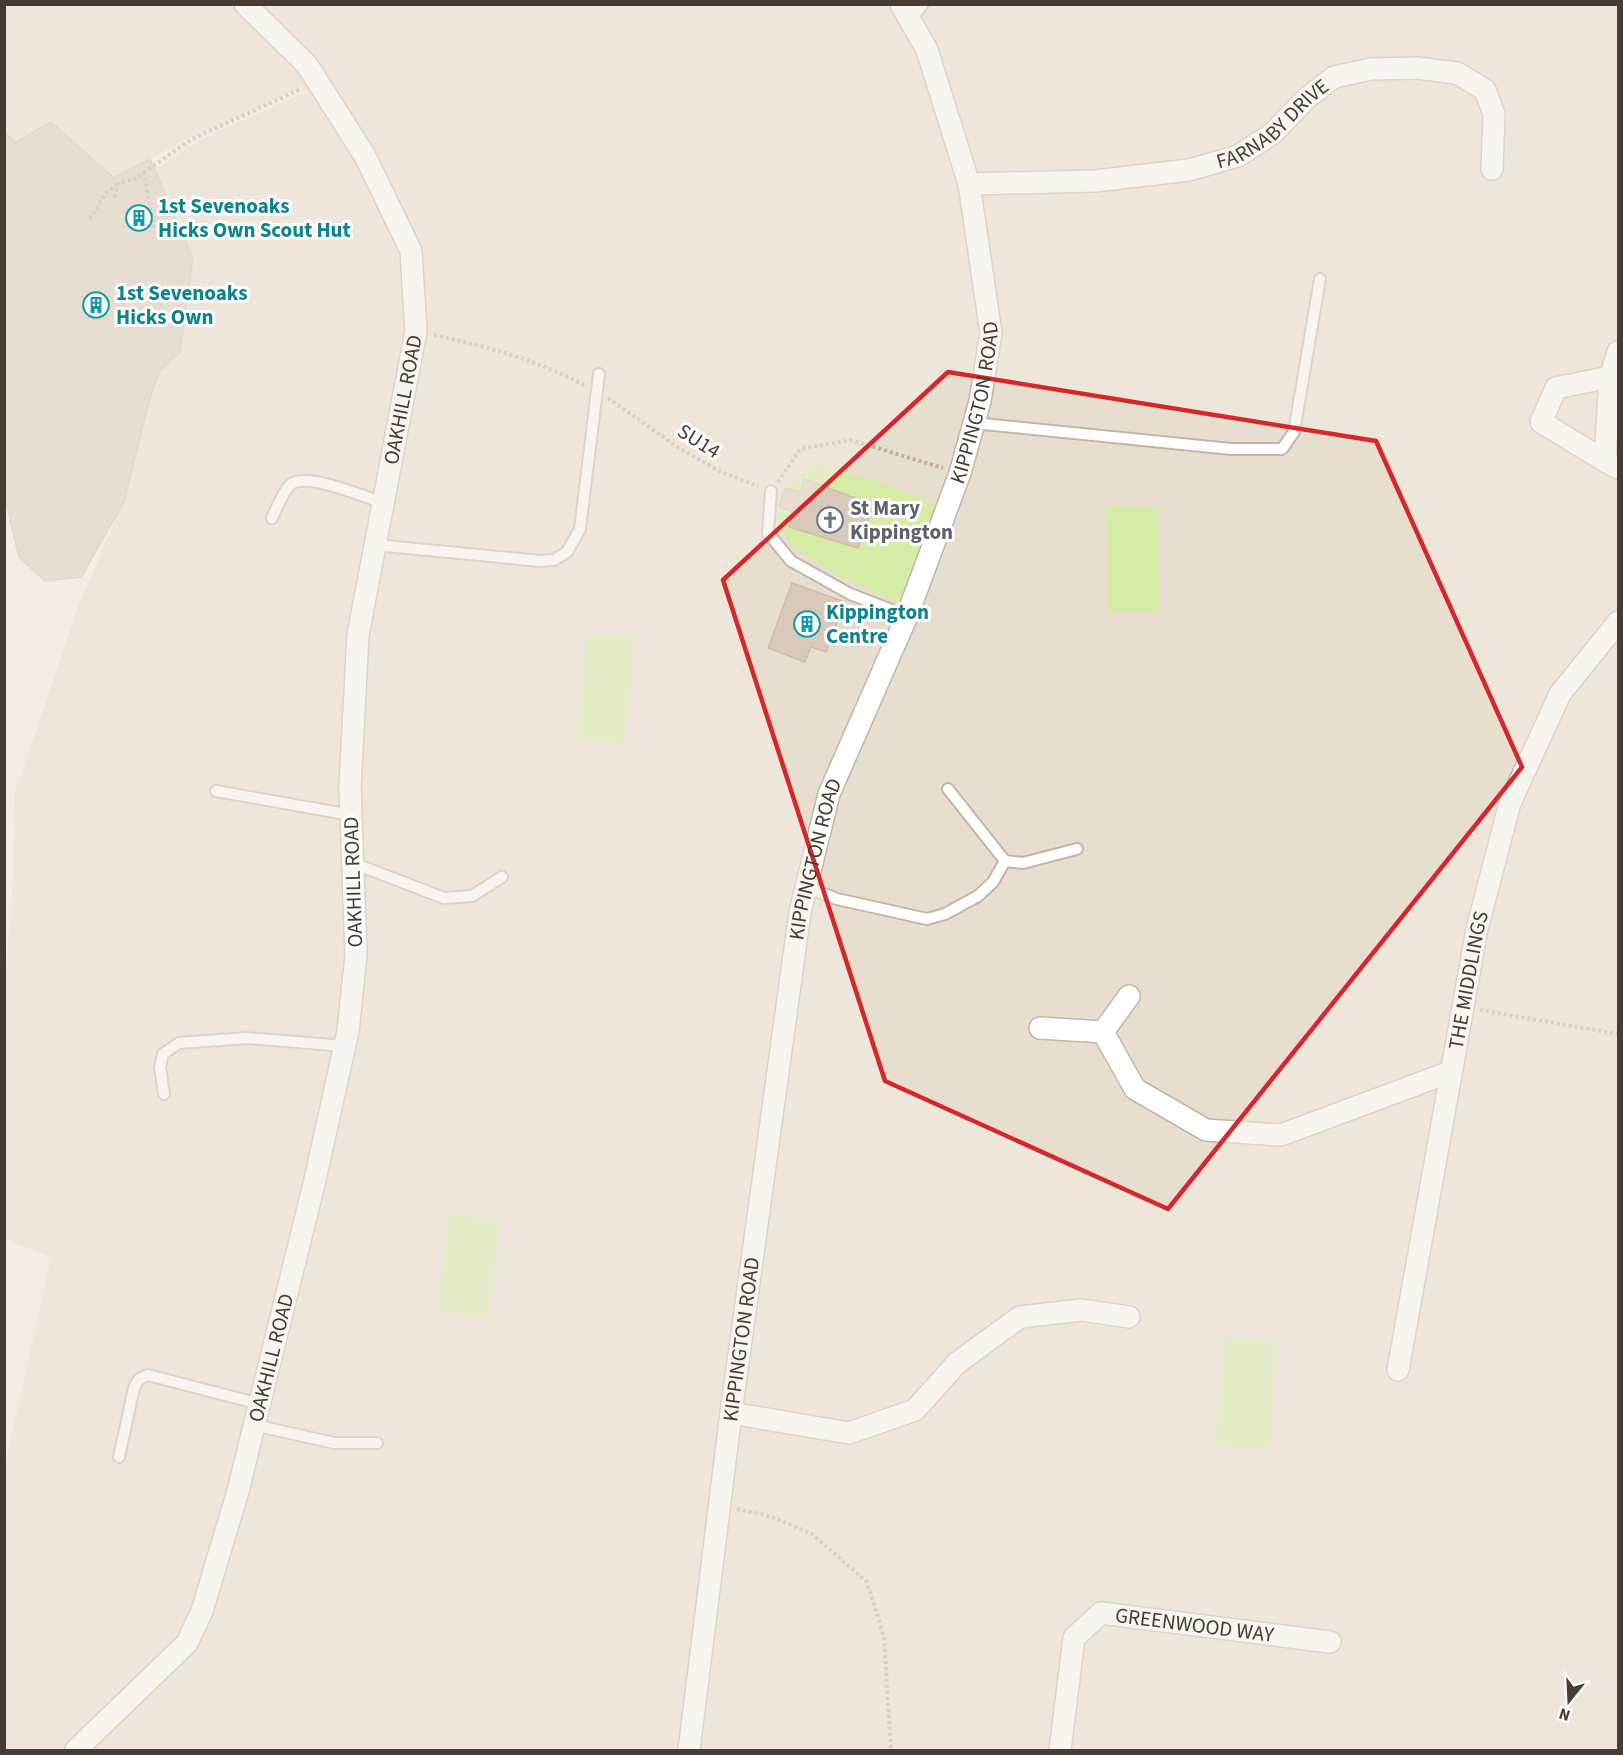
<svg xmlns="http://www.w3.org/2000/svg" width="1623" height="1755" font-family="'Source Sans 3',sans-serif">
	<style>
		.residential { fill: #e8ded0 }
		.green { fill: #d5eca7 }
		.building { fill: #d9c9ba; stroke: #d1beaa; stroke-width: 1.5 }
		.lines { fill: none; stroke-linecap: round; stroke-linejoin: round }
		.lane-casing { stroke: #c3b6a8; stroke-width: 14 }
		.street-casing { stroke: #c3b6a8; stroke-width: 24 }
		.path { stroke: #c3ad94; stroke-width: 4; stroke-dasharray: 3 3; stroke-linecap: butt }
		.lane { stroke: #fff; stroke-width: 10 }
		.street { stroke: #fff; stroke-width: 21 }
		.marked { fill: none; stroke: #d62828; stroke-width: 4.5; stroke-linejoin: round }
		.labels { text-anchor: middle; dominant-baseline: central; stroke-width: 6; stroke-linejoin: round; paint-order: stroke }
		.street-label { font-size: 21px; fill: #463c33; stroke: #fff }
		.culture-label { font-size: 21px; font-weight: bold; fill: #0d838f; stroke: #fff; text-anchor: start }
		.worship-label { font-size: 21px; font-weight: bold; fill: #5b616d; stroke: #fff; text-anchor: start }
	</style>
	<rect width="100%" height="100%" fill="#f3ede3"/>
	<!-- residential -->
	<path class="residential" d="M 5,5 L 1618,5 L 1618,1750 L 5,1750 L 5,1465 L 51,1257 L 5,1239 L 4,994 L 12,897 L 15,792 L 81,599 L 124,502 L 149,401 L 159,372 L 180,352 L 193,258 L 155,170 L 195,142 L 305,92 L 302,87 L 191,137 L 114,178 L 15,143 L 5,131 Z"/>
	<!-- green -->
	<path class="green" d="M 815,464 L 881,483 L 936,504 L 899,604 L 836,575 L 792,546 L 776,520 C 784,487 789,485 815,464 Z
		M 1106,507 L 1158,507 L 1159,611 L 1108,612 Z
		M 586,633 L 635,637 L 625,743 L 577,739 Z
		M 450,1214 L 500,1221 L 487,1318 L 437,1311 Z
		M 1223,1337 L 1277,1340 L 1270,1449 L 1216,1445 Z"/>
	<!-- building -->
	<path class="building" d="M 51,122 L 114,178 L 150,159 L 193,258 L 180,352 L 159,372 L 149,401 L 124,502 L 81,577 L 45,581 L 19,557 L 4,494 L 4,131 L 15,143 Z
		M 804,479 L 874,505 L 858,548 L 789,527 L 793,512 L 779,507 L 785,488 L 800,492 Z
		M 792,583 L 845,602 L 826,652 L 811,647 L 805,662 L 768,648 Z"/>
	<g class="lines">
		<!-- lane casing -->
		<g class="lane-casing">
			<path id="lane" d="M 910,20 L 923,4
				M 973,423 L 1231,449 L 1282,449 L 1294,432 L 1320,279
				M 771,491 L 768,533 L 791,561 L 850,594 L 907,616
				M 272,518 C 277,508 282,493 290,485 C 305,471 365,497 383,503
				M 375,545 L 540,561 L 554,560 L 567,552 L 580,529 L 599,374
				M 948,789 L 1005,861
				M 216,791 L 351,815
				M 1005,861 L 1023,863 L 1077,849
				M 353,863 L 444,898 L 472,896 L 502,877
				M 806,887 L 837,899 L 927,919 L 945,914 L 978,896 L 993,882 L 1005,861
				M 164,1094 L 160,1067 L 163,1054 L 179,1043 L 247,1038 L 344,1046
				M 254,1425 L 334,1443 L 377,1443
				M 119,1457 L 134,1388 L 139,1379 L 148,1375 L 260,1404"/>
		</g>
		<!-- street casing -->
		<g class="street-casing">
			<g id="street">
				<path id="s1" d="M 969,184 L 1095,181 L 1189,170 L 1238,156 L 1272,134 L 1307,98 L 1334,77 L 1371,69 L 1417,68 L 1457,73 L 1485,90 L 1494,114 L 1492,169"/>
				<path d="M 1618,352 L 1610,377 L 1605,461 L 1618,468"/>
				<path d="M 1605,461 L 1541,422 L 1556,388 L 1610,377"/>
				<path d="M 1129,996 L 1103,1032 L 1135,1089 L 1206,1130 L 1281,1135 L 1450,1072"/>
				<path d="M 1040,1028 L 1103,1032"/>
				<path id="s2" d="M 1398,1370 L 1477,929 L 1510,803 L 1560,694 L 1618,622"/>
				<path d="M 731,1413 L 849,1433 L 915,1410 L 957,1363 L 1020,1317 L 1081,1310 L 1129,1317"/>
				<path id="s3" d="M 76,1750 L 187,1643 L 202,1611 L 238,1491 L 314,1184 L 348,1031 L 356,955 L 350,786 L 358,635 L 416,331 L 411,251 L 365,156 L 307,65 L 245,4"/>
				<path id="s4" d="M 689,1750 L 731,1413 L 800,912 L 829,794 L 907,616 L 960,473 L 980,401 L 991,333 L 969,184 L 927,50 L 901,4"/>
				<path id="s5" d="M 1060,1750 L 1074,1638 L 1101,1613 L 1330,1642"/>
			</g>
		</g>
		<!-- path -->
		<path class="path" d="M 144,172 L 153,226 L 150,227
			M 114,197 L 120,182 L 133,180 L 192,139 L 301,89
			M 90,219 L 106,193 L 117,184
			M 434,335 C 488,347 537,360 586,386
			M 608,398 L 679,448 L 719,471 L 758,486
			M 778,482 L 800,449 L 851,440 L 943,468
			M 1480,1010 L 1618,1034
			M 737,1509 L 772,1517 L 812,1534 L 867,1582 L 884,1637 L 891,1750"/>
		<!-- lane -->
		<use href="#lane" class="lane"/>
		<!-- street -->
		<use href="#street" class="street"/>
	</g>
	<!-- marked area -->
	<path d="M0 0H1623V1755H0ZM 948,372 L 1376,441 L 1522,767 L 1168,1209 L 885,1081 L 723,580 Z" fill="#f3ede3" fill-opacity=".55" fill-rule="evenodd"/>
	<path class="marked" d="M 948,372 L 1376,441 L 1522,767 L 1168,1209 L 885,1081 L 723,580 Z"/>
	<!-- icons -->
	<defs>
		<g id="building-ring" transform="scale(1.35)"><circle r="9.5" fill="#fff" stroke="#0f9aa8" stroke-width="1.5"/><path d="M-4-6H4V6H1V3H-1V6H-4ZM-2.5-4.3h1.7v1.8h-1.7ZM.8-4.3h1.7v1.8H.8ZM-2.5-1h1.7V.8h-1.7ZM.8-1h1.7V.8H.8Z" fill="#0f9aa8"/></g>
		<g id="church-ring" transform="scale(1.35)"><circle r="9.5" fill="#fff" stroke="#6b7280" stroke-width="1.5"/><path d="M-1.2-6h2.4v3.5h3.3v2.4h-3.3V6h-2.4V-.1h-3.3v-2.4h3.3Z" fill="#6b7280"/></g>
	</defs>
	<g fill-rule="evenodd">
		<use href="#building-ring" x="139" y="218"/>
		<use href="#building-ring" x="96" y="305"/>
		<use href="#church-ring" x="830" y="520"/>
		<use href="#building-ring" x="807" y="624"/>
	</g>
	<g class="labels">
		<!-- street labels -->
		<g class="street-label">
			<text stroke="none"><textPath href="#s1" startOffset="318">FARNABY DRIVE</textPath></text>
			<text stroke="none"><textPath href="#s3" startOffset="1424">OAKHILL ROAD</textPath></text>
			<text stroke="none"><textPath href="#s4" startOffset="1386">KIPPINGTON ROAD</textPath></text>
			<text transform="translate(699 441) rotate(32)">SU14</text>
			<text stroke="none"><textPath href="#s4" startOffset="900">KIPPINGTON ROAD</textPath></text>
			<text transform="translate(353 882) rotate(-92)">OAKHILL ROAD</text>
			<text stroke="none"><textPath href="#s2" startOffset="396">THE MIDDLINGS</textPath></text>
			<text stroke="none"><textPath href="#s4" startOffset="414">KIPPINGTON ROAD</textPath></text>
			<text stroke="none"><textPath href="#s3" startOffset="452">OAKHILL ROAD</textPath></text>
			<text stroke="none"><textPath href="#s5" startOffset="244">GREENWOOD WAY</textPath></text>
		</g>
		<!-- culture labels -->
		<g class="culture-label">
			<text x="158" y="206">1st Sevenoaks<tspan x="158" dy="24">Hicks Own Scout Hut</tspan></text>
			<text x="116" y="293">1st Sevenoaks<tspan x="116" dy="24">Hicks Own</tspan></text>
			<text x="826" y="612">Kippington<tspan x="826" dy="24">Centre</tspan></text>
		</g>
		<!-- worship labels -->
		<g class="worship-label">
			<text x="850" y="508">St Mary<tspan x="850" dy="24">Kippington</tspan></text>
		</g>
	</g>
	<!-- border -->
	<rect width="1623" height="1755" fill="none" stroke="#463c33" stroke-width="12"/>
	<!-- north arrow -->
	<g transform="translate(1569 1701) rotate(198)" stroke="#ffffff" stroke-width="4.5" paint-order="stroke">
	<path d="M0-4.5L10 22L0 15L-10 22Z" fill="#463c33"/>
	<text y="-9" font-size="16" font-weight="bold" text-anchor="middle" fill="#463c33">N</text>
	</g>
</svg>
